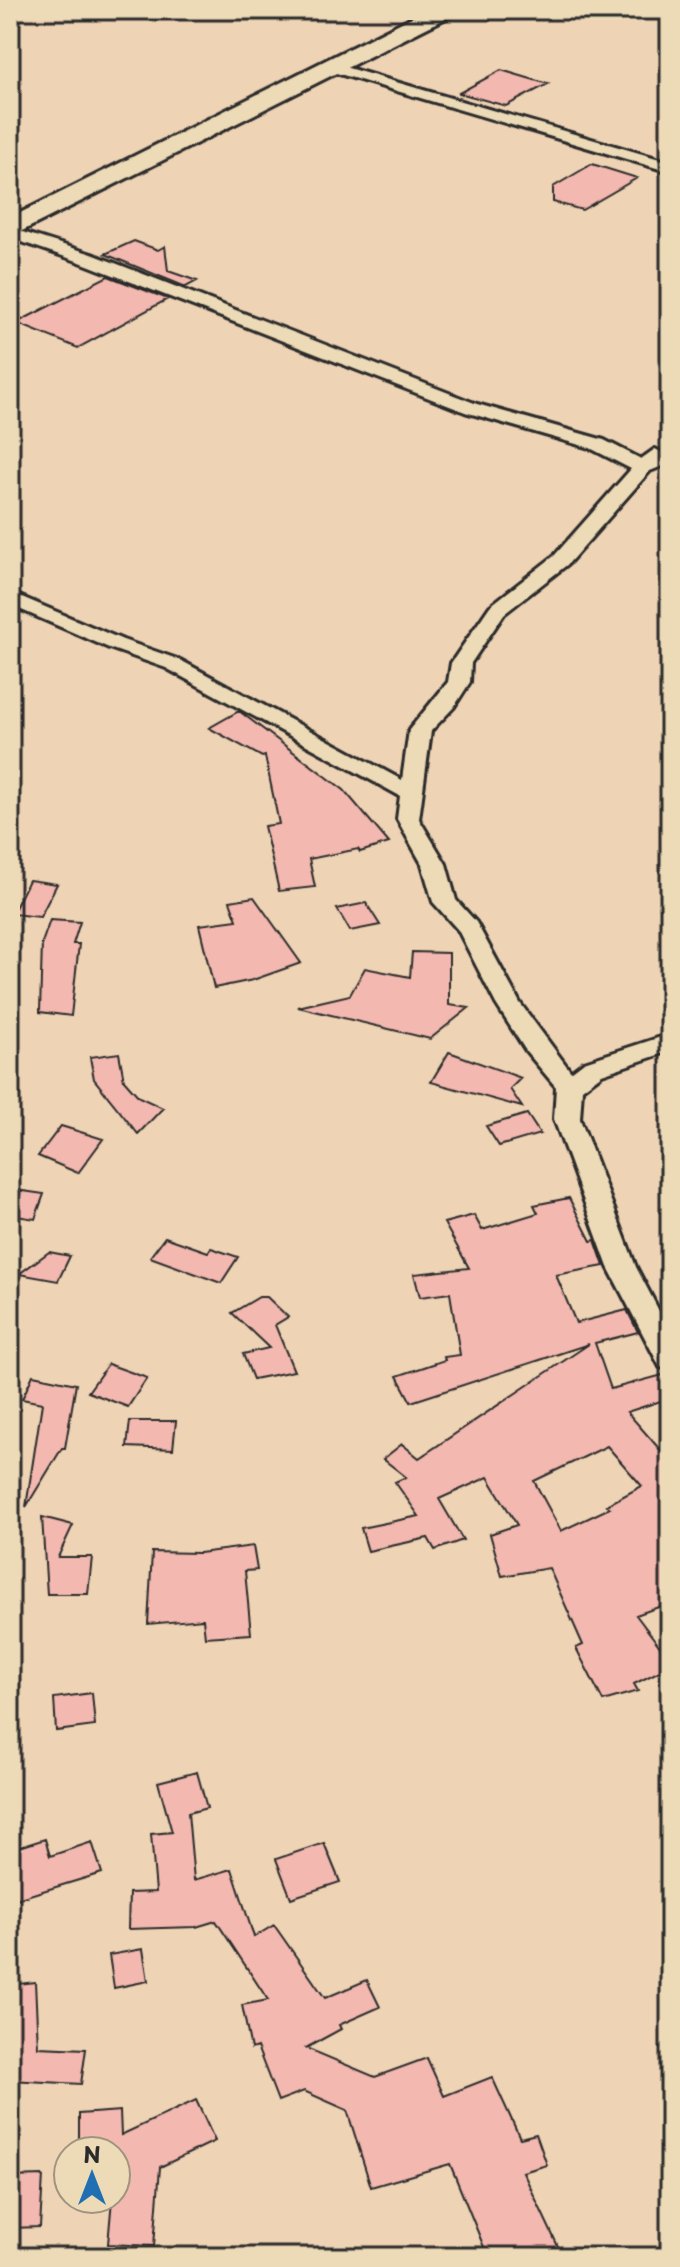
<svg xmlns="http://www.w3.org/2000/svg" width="680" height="2267" font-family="'Playpen Sans',sans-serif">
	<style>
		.building { fill: #f3b8af; stroke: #2b2b2b; stroke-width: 2; fill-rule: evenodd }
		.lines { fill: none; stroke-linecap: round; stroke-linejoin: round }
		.street-casing { stroke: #2b2b2b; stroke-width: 6 }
		.highway-casing { stroke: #2b2b2b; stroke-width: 6 }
		.street { fill: #eddab7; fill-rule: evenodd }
		.highway { fill: #eddab7; fill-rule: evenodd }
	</style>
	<rect width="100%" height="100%" fill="#eed3b5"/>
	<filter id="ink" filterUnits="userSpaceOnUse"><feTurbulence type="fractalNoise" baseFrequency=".0125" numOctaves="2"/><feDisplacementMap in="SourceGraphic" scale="16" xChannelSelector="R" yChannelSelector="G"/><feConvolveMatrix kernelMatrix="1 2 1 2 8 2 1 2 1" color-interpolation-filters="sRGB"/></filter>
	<g filter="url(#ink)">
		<!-- building -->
		<path class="building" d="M 501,70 L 548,84 L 506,106 L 459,93 Z
			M 592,164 L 637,178 L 582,210 L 553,202 L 553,187 Z
			M 134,241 L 158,250 L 165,246 L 168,271 L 197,281 L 186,287 L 105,254 Z
			M 108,276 L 168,299 L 78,348 L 16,323 Z
			M 239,711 L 344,790 L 389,843 L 360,852 L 358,849 L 309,859 L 315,887 L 279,891 L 264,826 L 279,824 L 265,756 L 262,757 L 209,728 Z
			M 29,880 L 57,884 L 40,917 L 12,914 Z
			M 254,897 L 301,963 L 253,980 L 214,988 L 199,925 L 237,920 L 230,901 Z
			M 366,903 L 380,925 L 350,931 L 337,909 Z
			M 50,920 L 80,922 L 73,944 L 79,944 L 71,1016 L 40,1012 L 42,943 Z
			M 412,952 L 449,953 L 449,1005 L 469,1008 L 430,1039 L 298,1007 L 350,995 L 365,968 L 410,977 Z
			M 449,1052 L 521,1078 L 510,1089 L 522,1107 L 431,1082 Z
			M 119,1053 L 124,1080 L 139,1097 L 163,1108 L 138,1134 L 94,1079 L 90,1057 Z
			M 527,1114 L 540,1134 L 499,1146 L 486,1126 Z
			M 61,1126 L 103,1139 L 78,1173 L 38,1156 Z
			M 16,1190 L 44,1194 L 35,1219 L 10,1215 Z
			M 569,1198 L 591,1241 L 595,1240 L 604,1266 L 556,1275 L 576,1323 L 627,1310 L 638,1332 L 595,1343 L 611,1389 L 670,1373 L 670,1398 L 627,1412 L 670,1461 L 670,1603 L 636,1615 L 670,1660 L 670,1666 L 634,1684 L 638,1691 L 603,1701 L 576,1648 L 583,1645 L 549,1568 L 502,1576 L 490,1534 L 517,1525 L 488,1477 L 439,1499 L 463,1540 L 435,1550 L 428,1538 L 368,1551 L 361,1528 L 419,1516 L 395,1482 L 406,1477 L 383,1459 L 402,1444 L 419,1458 L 589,1344 L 411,1402 L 397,1376 L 445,1360 L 444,1357 L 460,1355 L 450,1293 L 420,1297 L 414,1274 L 469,1268 L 444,1223 L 474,1215 L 482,1230 L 538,1213 L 534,1205 ZM 607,1446 L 642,1486 L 607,1505 L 610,1508 L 561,1531 L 534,1481 Z
			M 165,1237 L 208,1252 L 211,1248 L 238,1257 L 221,1283 L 150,1257 Z
			M 49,1252 L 70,1256 L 58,1281 L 19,1274 Z
			M 259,1297 L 267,1297 L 288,1317 L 275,1325 L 294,1371 L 253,1379 L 243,1354 L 269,1348 L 232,1313 Z
			M 108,1364 L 147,1378 L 128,1407 L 88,1392 Z
			M 33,1375 L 76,1384 L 65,1448 L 62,1448 L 26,1507 L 42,1403 L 22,1399 Z
			M 130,1421 L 176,1421 L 173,1449 L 127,1447 Z
			M 42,1517 L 73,1525 L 58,1557 L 92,1557 L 88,1594 L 47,1594 Z
			M 253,1546 L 257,1570 L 245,1571 L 251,1634 L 205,1637 L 203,1619 L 148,1624 L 152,1552 L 199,1553 Z
			M 92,1693 L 95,1726 L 56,1731 L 54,1698 Z
			M 197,1772 L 207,1808 L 188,1813 L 194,1880 L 232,1869 L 254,1937 L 274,1925 L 325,1998 L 367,1980 L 380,2007 L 339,2025 L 341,2029 L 306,2048 L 375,2077 L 427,2058 L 444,2096 L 492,2077 L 520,2138 L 536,2134 L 547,2165 L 523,2172 L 563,2257 L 488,2257 L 450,2164 L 371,2187 L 347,2110 L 304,2091 L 278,2101 L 257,2047 L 251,2049 L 242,2005 L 268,2000 L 216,1921 L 196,1927 L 128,1929 L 129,1893 L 156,1892 L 151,1834 L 172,1832 L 158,1782 Z
			M 45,1839 L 50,1856 L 92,1842 L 102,1873 L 10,1901 L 10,1850 Z
			M 324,1843 L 340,1882 L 291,1898 L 276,1859 Z
			M 143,1949 L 148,1981 L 114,1988 L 109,1955 Z
			M 35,1982 L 38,2047 L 86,2049 L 81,2084 L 10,2080 L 10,1985 Z
			M 196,2100 L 215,2141 L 160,2167 L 154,2246 L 108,2244 L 112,2199 L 116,2199 L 116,2151 L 79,2151 L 79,2114 L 120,2111 L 121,2135 Z
			M 43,2176 L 40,2227 L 10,2228 L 10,2177 Z"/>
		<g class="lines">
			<!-- street casing -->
			<g class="street-casing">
				<path id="street" d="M 331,63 L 670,162 L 670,172 L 326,70 L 324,67 Z
					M 10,228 L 92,254 L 477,404 L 604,440 L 641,459 L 655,449 L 663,453 L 670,451 L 670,463 L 650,471 L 568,564 L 504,614 L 471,663 L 470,682 L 454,707 L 431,731 L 419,819 L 446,864 L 456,900 L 476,922 L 520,1003 L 571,1072 L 584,1062 L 670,1034 L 670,1051 L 602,1074 L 582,1089 L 580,1119 L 636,1267 L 670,1332 L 670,1370 L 660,1367 L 608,1267 L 554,1119 L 556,1087 L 526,1051 L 496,1004 L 458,930 L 433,902 L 422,864 L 397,819 L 400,796 L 166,668 L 109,648 L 10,605 L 10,592 L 123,640 L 180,660 L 402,780 L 409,730 L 448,682 L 451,663 L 490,606 L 554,556 L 631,469 L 590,448 L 465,412 L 80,262 L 10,238 Z"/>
			</g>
			<!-- highway casing -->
			<g class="highway-casing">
				<path id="highway" d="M 426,10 L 456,10 L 452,15 L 10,237 L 10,218 Z"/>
			</g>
			<!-- street -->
			<use href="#street" class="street"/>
			<!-- highway -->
			<use href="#highway" class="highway"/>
		</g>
	</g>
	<!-- margin -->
	<rect width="680" height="2267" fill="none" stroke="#eddab7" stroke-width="40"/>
	<rect x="20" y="20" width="640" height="2227" fill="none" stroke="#2b2b2b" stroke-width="3" filter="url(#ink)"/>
	<!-- north arrow -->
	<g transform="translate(92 2175)"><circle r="38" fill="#eddab7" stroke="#9f947f" stroke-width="2"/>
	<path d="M0-6L14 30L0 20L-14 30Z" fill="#1f6fb2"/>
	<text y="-12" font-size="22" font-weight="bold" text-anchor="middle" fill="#2b2b2b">N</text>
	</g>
</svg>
